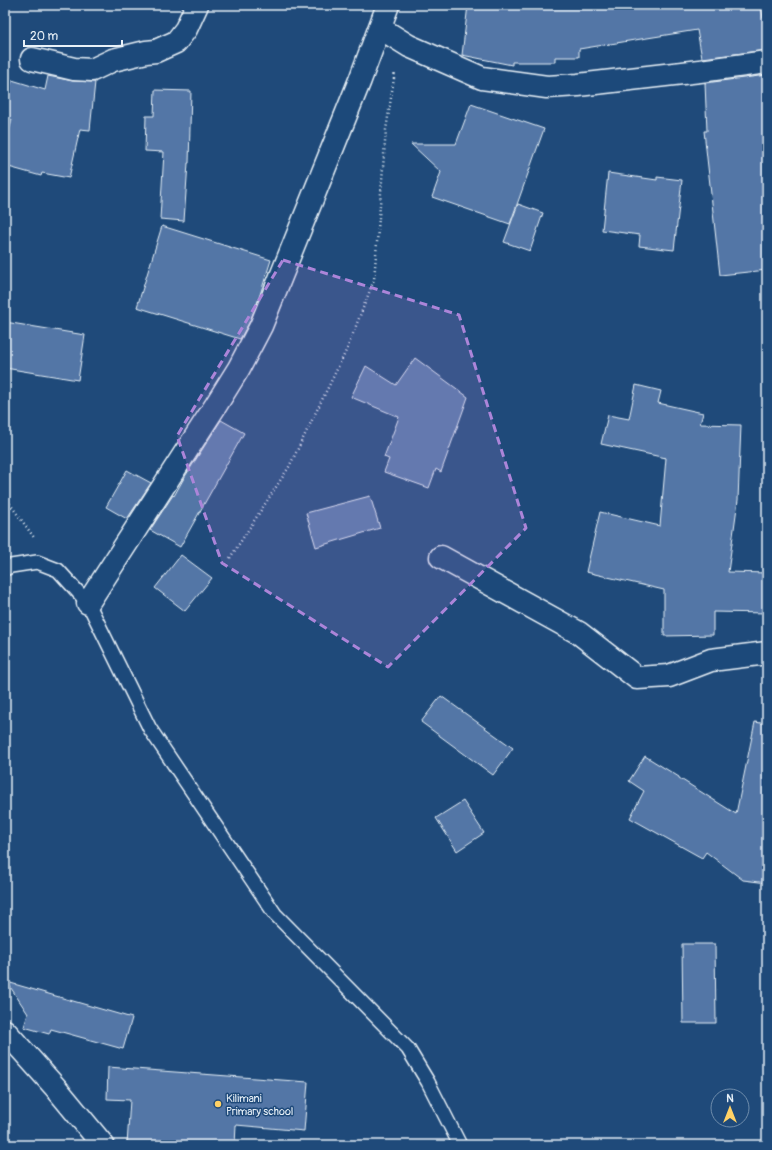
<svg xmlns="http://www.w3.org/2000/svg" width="772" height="1150" font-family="Pangolin,sans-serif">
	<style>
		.building { fill: #5276a6; stroke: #e8f1f8 }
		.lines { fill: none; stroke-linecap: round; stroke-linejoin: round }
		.lane-casing { stroke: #e8f1f8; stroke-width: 16 }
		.street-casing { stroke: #e8f1f8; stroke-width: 25 }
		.path { stroke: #e8f1f8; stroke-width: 2.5; stroke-dasharray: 1 3; stroke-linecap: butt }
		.lane { stroke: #1f4a7a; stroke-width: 13 }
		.street { stroke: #1f4a7a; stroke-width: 22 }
		.marked { fill: #ac85d9; fill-opacity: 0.2; stroke: #ac85d9; stroke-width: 3; stroke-dasharray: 8 5; stroke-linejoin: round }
		.poi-dot { fill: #ffd166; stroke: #1f4a7a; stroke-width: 1.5 }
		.labels { text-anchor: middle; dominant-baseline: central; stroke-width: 3; stroke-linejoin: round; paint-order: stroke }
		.poi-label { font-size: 11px; fill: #e8f1f8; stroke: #1f4a7a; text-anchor: start }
	</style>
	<rect width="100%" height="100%" fill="#1f4a7a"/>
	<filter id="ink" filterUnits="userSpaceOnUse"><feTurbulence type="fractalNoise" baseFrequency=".025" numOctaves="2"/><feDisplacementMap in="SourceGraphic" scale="8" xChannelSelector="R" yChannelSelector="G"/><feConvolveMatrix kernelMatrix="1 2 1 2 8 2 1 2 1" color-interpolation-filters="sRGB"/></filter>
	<g filter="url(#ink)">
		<!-- building -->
		<path class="building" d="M 468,5 L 761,5 L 763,18 L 767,18 L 767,50 L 702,58 L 697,30 L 579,49 L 579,57 L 555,57 L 555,62 L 512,62 L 512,65 L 462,55 Z
			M 767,75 L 767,270 L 720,275 L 704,131 L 707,131 L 705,83 Z
			M 48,76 L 73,81 L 95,82 L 90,130 L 80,129 L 69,178 L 42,173 L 41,176 L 5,166 L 5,145 L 12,120 L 5,118 L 5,105 L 12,80 L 45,90 Z
			M 155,90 L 191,91 L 189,163 L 188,163 L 184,221 L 160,219 L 164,152 L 145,151 L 146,116 L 154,116 Z
			M 471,104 L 544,129 L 510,224 L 432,197 L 441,172 L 411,144 L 456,144 Z
			M 608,173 L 657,180 L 657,177 L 682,180 L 674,250 L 639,246 L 640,235 L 602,230 Z
			M 518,204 L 543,213 L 530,251 L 504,242 Z
			M 162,226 L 271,260 L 258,301 L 250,321 L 240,339 L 137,307 Z
			M 5,322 L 85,335 L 78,380 L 5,368 Z
			M 415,358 L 468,397 L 441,472 L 436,469 L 429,488 L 384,472 L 389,459 L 384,457 L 399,417 L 351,397 L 366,366 L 396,385 Z
			M 636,385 L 661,391 L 658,403 L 703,413 L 700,424 L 741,425 L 738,500 L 728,572 L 767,573 L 767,613 L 713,612 L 713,635 L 664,636 L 664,590 L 586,572 L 600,512 L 660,526 L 666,458 L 601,444 L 608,415 L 629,419 Z
			M 221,420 L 244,433 L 180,547 L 150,530 L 173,495 L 174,496 L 184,478 Z
			M 127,470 L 151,483 L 127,519 L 106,507 Z
			M 370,496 L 380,528 L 316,547 L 306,513 Z
			M 181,555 L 212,578 L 185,611 L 155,588 Z
			M 441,696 L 513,748 L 493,775 L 421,722 Z
			M 755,722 L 767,724 L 767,883 L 743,880 L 706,852 L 702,858 L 630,818 L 644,791 L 629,781 L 645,756 L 679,777 L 679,778 L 736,814 Z
			M 463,801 L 484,833 L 457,851 L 436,818 Z
			M 682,944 L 715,944 L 716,1023 L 683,1023 Z
			M 7,982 L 132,1018 L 123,1049 L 51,1029 L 49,1034 L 24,1027 L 28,1014 Z
			M 108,1067 L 308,1082 L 304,1131 L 236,1125 L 235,1145 L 127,1145 L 130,1100 L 107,1099 Z"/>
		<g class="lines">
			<!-- lane casing -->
			<g class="lane-casing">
				<path id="lane" d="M 5,569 L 11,566 L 37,562 L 58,570 L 88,603 L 150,729 L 275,914 L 408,1049 L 428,1082 L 460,1145"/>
			</g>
			<!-- street casing -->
			<g class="street-casing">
				<path id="street" d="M 380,28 L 409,46 L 482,78 L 547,87 L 578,85 L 700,71 L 767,62
					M 32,59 L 74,69 L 92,70 L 113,60 L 146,52 L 156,51 L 176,42 L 186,29 L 197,5
					M 441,557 L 579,633 L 637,678 L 669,676 L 711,660 L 767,653
					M 88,603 L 216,405 L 239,368 L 261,326 L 360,80 L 388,5
					M 5,1031 L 56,1088 L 103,1145"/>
			</g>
			<!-- path -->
			<path class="path" d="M 5,497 L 35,539
				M 230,558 L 289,467 L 347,349 L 374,280 L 386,130 L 395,72"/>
			<!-- lane -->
			<use href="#lane" class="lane"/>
			<!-- street -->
			<use href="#street" class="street"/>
		</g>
	</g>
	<!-- marked area -->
	<path class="marked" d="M 283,260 L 459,315 L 526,528 L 388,667 L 222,563 L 177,436 Z"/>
	<!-- markers -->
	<circle class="poi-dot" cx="218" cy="1104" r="4"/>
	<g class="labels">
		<!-- poi labels -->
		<g class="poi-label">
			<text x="226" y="1098">Kilimani<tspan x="226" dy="13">Primary school</tspan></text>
		</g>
	</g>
	<!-- margin -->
	<rect width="772" height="1150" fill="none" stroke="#1f4a7a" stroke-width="20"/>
	<rect x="10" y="10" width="752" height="1130" fill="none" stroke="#e8f1f8" stroke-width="1.5" filter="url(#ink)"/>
	<!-- north arrow -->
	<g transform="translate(730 1108)"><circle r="19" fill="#1f4a7a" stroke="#6f8dac"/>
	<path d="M0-3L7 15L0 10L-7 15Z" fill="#ffd166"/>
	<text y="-6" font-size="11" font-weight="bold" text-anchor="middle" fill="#e8f1f8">N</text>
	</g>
	<!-- scale -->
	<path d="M24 40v6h98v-6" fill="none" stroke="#e8f1f8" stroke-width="2"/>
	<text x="30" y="40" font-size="12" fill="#e8f1f8" stroke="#1f4a7a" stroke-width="3" paint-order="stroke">20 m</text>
</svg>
